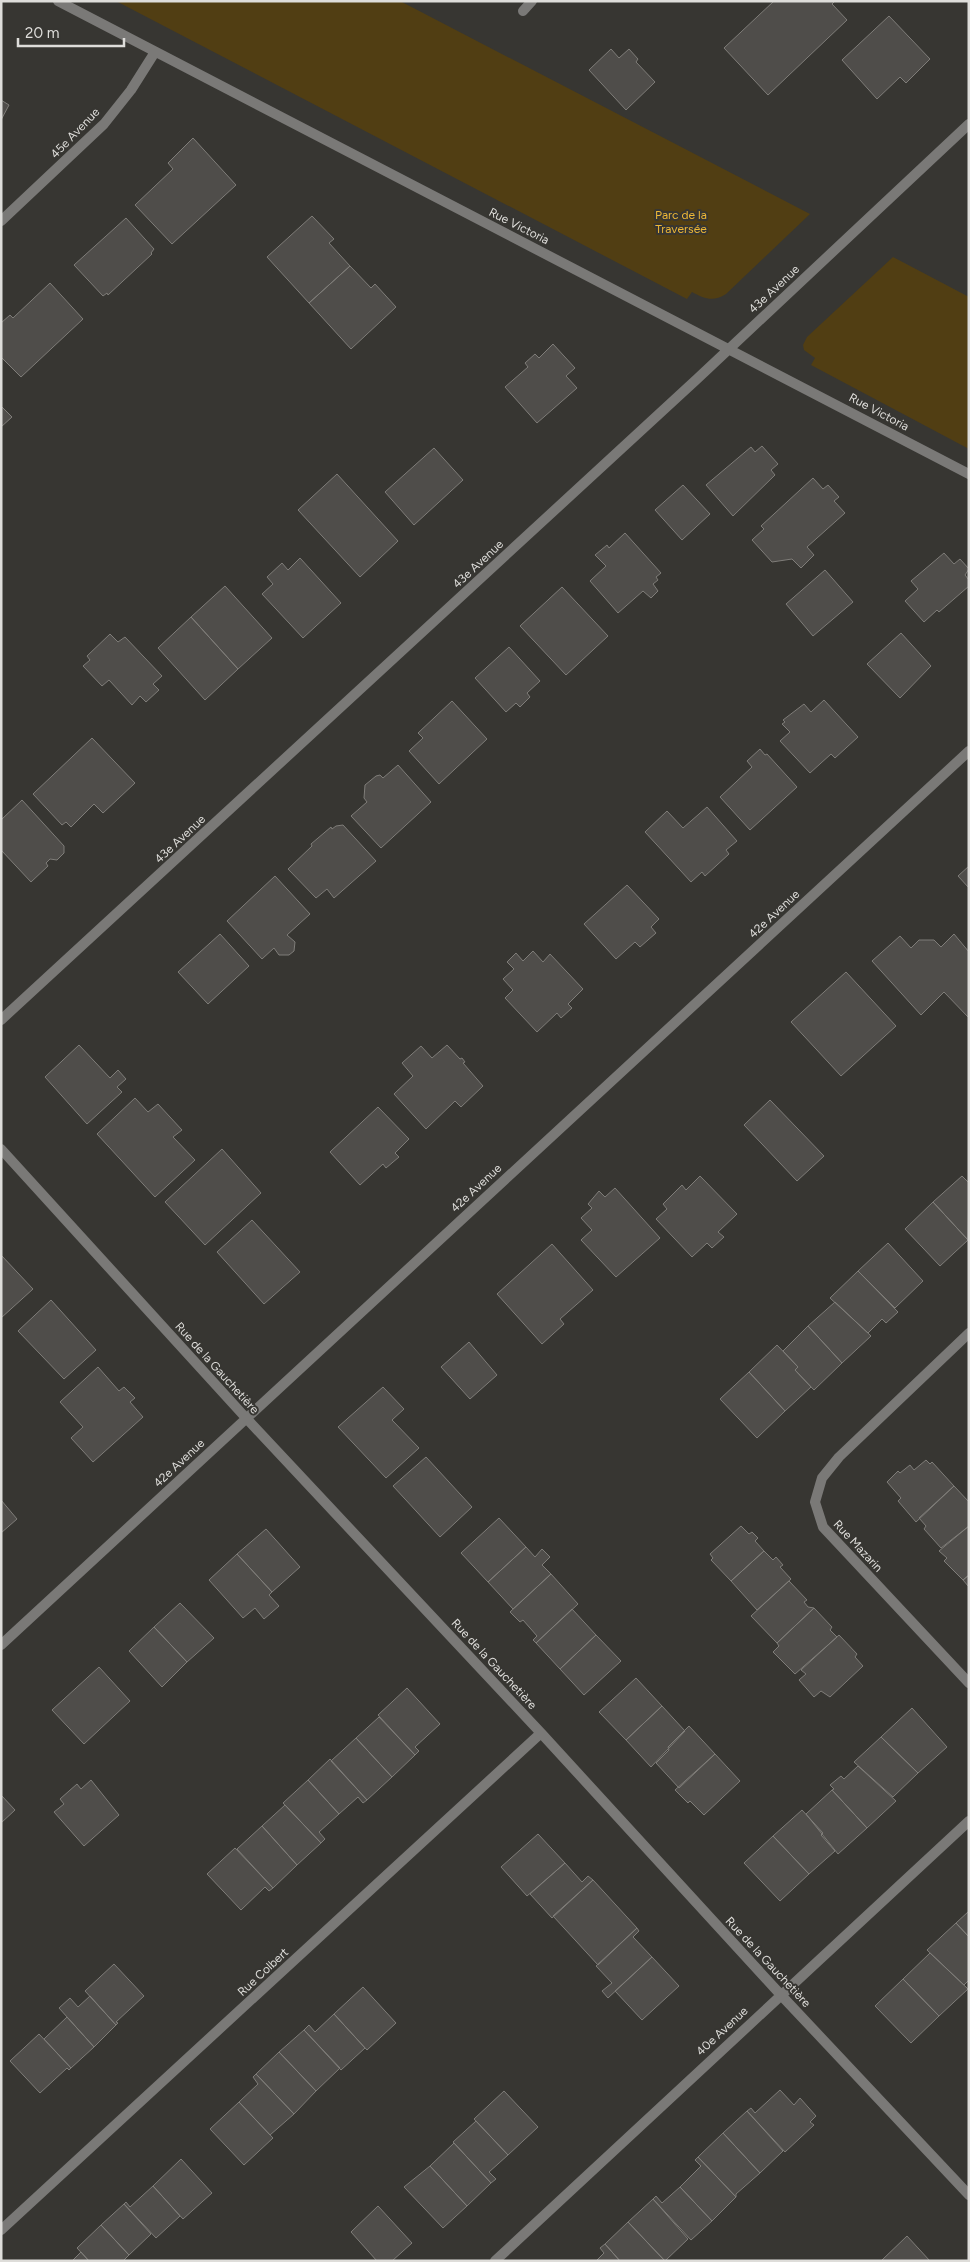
<svg xmlns="http://www.w3.org/2000/svg" width="970" height="2262" font-family="Figtree,sans-serif">
	<style>
		.green { fill: #513e13 }
		.building { fill: #4f4d4a; stroke: #7f7d79 }
		.lines { fill: none; stroke-linecap: round; stroke-linejoin: round }
		.minor { stroke: #7a7977; stroke-width: 10 }
		.labels { text-anchor: middle; dominant-baseline: central; stroke-width: 4; stroke-linejoin: round; paint-order: stroke }
		.street-label { font-size: 12px; fill: #deddda; stroke: #373632 }
		.park-label { font-size: 12px; fill: #edb736; stroke: #373632 }
	</style>
	<rect width="100%" height="100%" fill="#373632"/>
	<!-- green -->
	<path class="green" d="M 116,1 L 400,1 L 810,214 L 726,294 C 713,302 705,299 692,292 L 687,299 Z
		M 893,257 L 969,297 L 969,449 L 811,365 L 815,358 L 804,350 L 803,345 L 807,337 Z"/>
	<!-- building -->
	<path class="building" d="M 774,1 L 835,1 L 832,4 L 847,20 L 768,95 L 724,48 Z
		M 889,16 L 930,59 L 906,83 L 900,77 L 877,99 L 842,60 Z
		M 611,49 L 619,58 L 629,49 L 638,59 L 636,62 L 655,82 L 626,110 L 589,70 Z
		M 1,100 L 9,105 L 1,120 Z
		M 193,138 L 236,185 L 172,244 L 135,205 L 173,169 L 168,163 Z
		M 312,216 L 334,239 L 329,243 L 350,266 L 309,303 L 267,257 Z
		M 126,218 L 154,249 L 151,253 L 152,254 L 108,295 L 107,293 L 103,296 L 74,265 Z
		M 350,266 L 371,288 L 375,284 L 396,307 L 351,349 L 309,303 Z
		M 50,283 L 83,319 L 21,377 L 1,357 L 1,323 L 10,315 L 13,318 Z
		M 553,344 L 575,368 L 566,376 L 577,388 L 537,423 L 505,387 L 528,367 L 525,363 L 535,354 L 539,358 Z
		M 1,406 L 12,417 L 1,427 Z
		M 762,446 L 778,464 L 771,470 L 775,475 L 733,516 L 706,485 L 751,447 L 755,452 Z
		M 434,448 L 463,480 L 414,525 L 385,492 Z
		M 337,474 L 398,541 L 360,577 L 298,510 Z
		M 813,478 L 823,489 L 828,485 L 839,497 L 834,501 L 845,513 L 807,547 L 814,555 L 801,568 L 792,559 L 772,562 L 752,540 L 764,529 L 761,526 Z
		M 683,485 L 710,514 L 682,540 L 655,510 Z
		M 625,533 L 661,573 L 656,577 L 658,580 L 653,584 L 658,591 L 651,598 L 643,591 L 618,613 L 590,581 L 606,566 L 595,555 L 607,545 L 609,548 Z
		M 944,553 L 954,564 L 960,559 L 969,569 L 965,575 L 969,580 L 969,586 L 939,612 L 937,610 L 924,622 L 905,601 L 918,589 L 911,581 Z
		M 300,558 L 341,603 L 303,638 L 262,594 L 273,584 L 267,577 L 282,563 L 288,570 Z
		M 825,570 L 853,602 L 813,636 L 786,604 Z
		M 225,586 L 272,638 L 238,669 L 191,617 Z
		M 562,587 L 608,636 L 566,675 L 520,626 Z
		M 191,617 L 238,669 L 205,700 L 158,648 Z
		M 901,633 L 931,666 L 900,698 L 867,664 Z
		M 110,634 L 118,642 L 125,637 L 162,676 L 153,684 L 159,690 L 146,702 L 140,696 L 132,705 L 109,680 L 102,686 L 83,666 L 90,660 L 87,656 Z
		M 509,647 L 540,681 L 527,693 L 530,697 L 520,707 L 516,703 L 506,712 L 475,678 Z
		M 824,700 L 858,737 L 835,758 L 831,754 L 810,773 L 780,741 L 790,732 L 782,724 L 785,722 L 783,720 L 804,704 L 811,712 Z
		M 452,701 L 487,739 L 439,784 L 409,751 L 423,738 L 418,733 Z
		M 92,738 L 135,783 L 103,813 L 94,804 L 71,827 L 66,822 L 62,825 L 33,794 Z
		M 760,749 L 765,755 L 767,754 L 797,787 L 750,830 L 720,797 L 752,767 L 747,761 Z
		M 398,765 L 431,802 L 381,848 L 351,816 L 367,802 L 364,798 L 365,785 L 376,776 L 380,775 L 383,778 Z
		M 22,800 L 64,846 L 64,853 L 57,860 L 50,859 L 46,863 L 48,866 L 31,882 L 1,850 L 1,820 Z
		M 707,807 L 737,841 L 726,850 L 729,854 L 705,876 L 702,872 L 691,882 L 645,832 L 667,811 L 683,828 Z
		M 343,825 L 376,861 L 334,898 L 327,889 L 316,898 L 288,869 L 312,846 L 311,844 L 331,827 L 332,829 L 336,826 Z
		M 969,866 L 969,888 L 958,876 Z
		M 275,876 L 310,914 L 287,935 L 295,942 L 294,951 L 289,955 L 279,955 L 274,948 L 262,959 L 227,921 Z
		M 627,885 L 659,919 L 651,927 L 656,933 L 640,947 L 635,942 L 616,959 L 584,924 Z
		M 220,934 L 249,966 L 208,1004 L 178,972 Z
		M 954,934 L 969,952 L 969,1018 L 944,992 L 921,1015 L 872,961 L 900,936 L 911,948 L 919,940 L 934,940 L 941,947 Z
		M 533,951 L 543,962 L 550,954 L 583,989 L 568,1004 L 572,1008 L 561,1018 L 557,1013 L 537,1032 L 505,998 L 513,990 L 503,979 L 514,969 L 507,962 L 516,953 L 523,961 Z
		M 846,972 L 896,1026 L 841,1076 L 791,1022 Z
		M 79,1045 L 110,1078 L 118,1070 L 126,1079 L 117,1087 L 122,1092 L 87,1124 L 45,1077 Z
		M 447,1045 L 460,1059 L 462,1058 L 465,1062 L 463,1063 L 483,1086 L 461,1107 L 455,1101 L 426,1129 L 394,1094 L 413,1076 L 402,1063 L 421,1046 L 432,1058 Z
		M 135,1098 L 148,1112 L 158,1104 L 182,1130 L 173,1137 L 195,1160 L 155,1197 L 97,1134 Z
		M 770,1100 L 824,1156 L 797,1181 L 744,1125 Z
		M 378,1107 L 409,1139 L 395,1153 L 399,1157 L 386,1168 L 383,1164 L 360,1185 L 330,1152 Z
		M 222,1149 L 261,1193 L 205,1245 L 165,1202 Z
		M 700,1176 L 737,1214 L 718,1232 L 724,1237 L 712,1248 L 707,1243 L 692,1257 L 656,1219 L 667,1209 L 663,1204 L 682,1185 L 686,1190 Z
		M 962,1176 L 969,1183 L 968,1240 L 933,1202 Z
		M 615,1188 L 660,1238 L 616,1277 L 581,1240 L 592,1230 L 581,1218 L 592,1208 L 588,1204 L 599,1191 L 605,1197 Z
		M 933,1202 L 968,1240 L 940,1266 L 905,1229 Z
		M 252,1220 L 300,1272 L 264,1304 L 217,1252 Z
		M 888,1243 L 923,1281 L 895,1308 L 858,1271 Z
		M 552,1244 L 593,1290 L 560,1319 L 564,1324 L 542,1344 L 497,1294 Z
		M 1,1255 L 33,1289 L 1,1318 Z
		M 858,1271 L 898,1312 L 886,1323 L 882,1319 L 868,1333 L 830,1298 Z
		M 51,1300 L 96,1350 L 64,1379 L 18,1331 Z
		M 835,1302 L 871,1336 L 842,1363 L 808,1326 Z
		M 808,1326 L 842,1363 L 814,1390 L 795,1370 L 798,1367 L 783,1351 Z
		M 469,1342 L 497,1375 L 470,1399 L 441,1367 Z
		M 777,1345 L 798,1367 L 795,1370 L 811,1387 L 785,1411 L 749,1372 Z
		M 98,1367 L 119,1391 L 124,1387 L 135,1398 L 130,1402 L 143,1417 L 93,1462 L 71,1438 L 83,1427 L 60,1402 Z
		M 749,1372 L 785,1411 L 757,1438 L 720,1399 Z
		M 383,1387 L 404,1409 L 392,1420 L 419,1448 L 386,1478 L 338,1427 Z
		M 426,1457 L 472,1507 L 440,1537 L 393,1486 Z
		M 926,1460 L 930,1464 L 932,1462 L 954,1486 L 916,1522 L 898,1501 L 901,1498 L 887,1482 L 898,1471 L 900,1473 L 910,1465 L 914,1470 Z
		M 954,1486 L 969,1502 L 969,1526 L 941,1548 L 924,1529 L 926,1526 L 919,1518 Z
		M 1,1500 L 17,1519 L 1,1533 Z
		M 499,1518 L 526,1547 L 488,1582 L 461,1553 Z
		M 741,1526 L 749,1534 L 752,1532 L 758,1538 L 755,1541 L 764,1551 L 731,1581 L 711,1560 L 713,1558 L 710,1554 Z
		M 969,1526 L 969,1575 L 963,1580 L 944,1561 L 947,1558 L 939,1551 Z
		M 266,1529 L 300,1567 L 272,1592 L 237,1554 Z
		M 526,1547 L 535,1557 L 542,1549 L 550,1557 L 542,1565 L 551,1574 L 513,1609 L 488,1582 Z
		M 764,1551 L 773,1560 L 776,1557 L 783,1565 L 780,1567 L 791,1579 L 757,1610 L 731,1581 Z
		M 237,1554 L 272,1592 L 269,1595 L 279,1606 L 264,1619 L 255,1608 L 243,1618 L 209,1580 Z
		M 551,1574 L 578,1604 L 536,1643 L 533,1640 L 537,1636 L 523,1620 L 520,1622 L 510,1612 Z
		M 969,1575 L 969,1587 L 963,1580 Z
		M 789,1581 L 807,1600 L 804,1602 L 808,1607 L 814,1608 L 777,1643 L 751,1616 Z
		M 180,1603 L 214,1638 L 187,1662 L 154,1627 Z
		M 814,1608 L 832,1627 L 830,1630 L 837,1637 L 795,1674 L 773,1652 L 779,1646 L 777,1643 Z
		M 572,1609 L 596,1635 L 560,1669 L 536,1643 Z
		M 154,1627 L 187,1662 L 162,1687 L 129,1651 Z
		M 596,1635 L 621,1661 L 584,1695 L 560,1669 Z
		M 839,1635 L 857,1654 L 855,1657 L 863,1666 L 830,1697 L 821,1691 L 814,1697 L 799,1680 L 806,1674 L 801,1670 Z
		M 99,1667 L 130,1701 L 84,1744 L 52,1710 Z
		M 636,1678 L 662,1706 L 626,1740 L 599,1712 Z
		M 407,1688 L 440,1724 L 415,1747 L 419,1751 L 415,1755 L 378,1715 Z
		M 662,1706 L 685,1731 L 651,1767 L 626,1740 Z
		M 912,1708 L 947,1747 L 918,1773 L 881,1737 Z
		M 379,1717 L 415,1755 L 392,1777 L 356,1738 Z
		M 689,1726 L 715,1754 L 679,1788 L 656,1763 L 669,1750 L 668,1747 Z
		M 881,1737 L 918,1773 L 893,1797 L 854,1762 Z
		M 356,1738 L 392,1777 L 367,1800 L 331,1761 Z
		M 715,1754 L 740,1781 L 704,1815 L 690,1801 L 688,1803 L 675,1790 Z
		M 330,1759 L 367,1800 L 363,1803 L 358,1797 L 339,1814 L 308,1780 Z
		M 858,1766 L 896,1801 L 867,1828 L 832,1790 L 834,1789 L 830,1785 L 841,1776 L 844,1779 Z
		M 91,1780 L 119,1815 L 84,1846 L 54,1812 L 64,1804 L 60,1799 L 69,1791 L 77,1784 L 81,1789 Z
		M 308,1780 L 339,1814 L 319,1832 L 325,1839 L 321,1843 L 283,1803 Z
		M 832,1790 L 867,1828 L 838,1854 L 806,1814 Z
		M 1,1795 L 15,1810 L 1,1823 Z
		M 285,1805 L 321,1843 L 297,1865 L 262,1826 Z
		M 802,1810 L 823,1833 L 821,1835 L 835,1851 L 809,1874 L 773,1836 Z
		M 262,1826 L 297,1865 L 273,1888 L 237,1849 Z
		M 538,1834 L 565,1863 L 527,1896 L 501,1867 Z
		M 773,1836 L 809,1874 L 780,1901 L 744,1863 Z
		M 235,1848 L 273,1888 L 269,1891 L 265,1887 L 241,1910 L 207,1874 Z
		M 565,1863 L 582,1882 L 588,1876 L 593,1880 L 552,1918 L 530,1894 Z
		M 593,1880 L 637,1928 L 598,1965 L 553,1916 Z
		M 969,1911 L 969,1937 L 956,1923 Z
		M 956,1923 L 969,1937 L 969,1980 L 964,1985 L 927,1950 Z
		M 637,1928 L 639,1931 L 633,1937 L 652,1957 L 608,1998 L 602,1991 L 612,1983 L 596,1966 Z
		M 930,1953 L 968,1989 L 939,2016 L 903,1979 Z
		M 652,1957 L 679,1986 L 642,2020 L 615,1991 Z
		M 114,1964 L 144,1996 L 116,2022 L 118,2023 L 116,2025 L 85,1991 Z
		M 903,1979 L 939,2016 L 911,2043 L 875,2006 Z
		M 363,1987 L 396,2023 L 367,2050 L 334,2014 Z
		M 90,1996 L 116,2025 L 94,2047 L 59,2008 L 70,1998 L 78,2007 Z
		M 334,2014 L 365,2048 L 341,2070 L 304,2030 L 309,2025 L 315,2032 Z
		M 67,2017 L 94,2047 L 71,2068 L 44,2039 Z
		M 304,2030 L 340,2068 L 316,2091 L 279,2052 Z
		M 39,2034 L 71,2068 L 69,2070 L 67,2068 L 40,2093 L 10,2061 Z
		M 279,2052 L 316,2091 L 294,2114 L 256,2074 Z
		M 256,2074 L 294,2114 L 270,2135 L 239,2102 L 258,2084 L 253,2077 Z
		M 780,2090 L 794,2105 L 800,2098 L 816,2116 L 810,2122 L 814,2125 L 785,2152 L 747,2111 L 751,2108 L 755,2113 Z
		M 504,2091 L 538,2127 L 508,2155 L 474,2119 Z
		M 239,2102 L 273,2138 L 244,2165 L 210,2129 Z
		M 747,2111 L 783,2151 L 760,2173 L 723,2133 Z
		M 476,2121 L 508,2155 L 489,2172 L 496,2179 L 491,2183 L 453,2142 Z
		M 723,2133 L 760,2173 L 736,2194 L 736,2197 L 698,2157 Z
		M 454,2143 L 491,2183 L 467,2206 L 430,2166 Z
		M 698,2157 L 736,2197 L 712,2221 L 680,2187 L 701,2166 L 695,2160 Z
		M 181,2159 L 212,2193 L 183,2219 L 153,2186 Z
		M 430,2166 L 467,2206 L 443,2228 L 404,2187 Z
		M 153,2186 L 180,2216 L 156,2238 L 124,2204 L 126,2202 L 130,2207 Z
		M 680,2187 L 712,2221 L 691,2240 L 653,2199 L 656,2196 L 662,2203 Z
		M 653,2199 L 688,2239 L 665,2261 L 628,2222 Z
		M 124,2204 L 151,2234 L 129,2255 L 101,2225 Z
		M 378,2206 L 412,2243 L 392,2261 L 377,2261 L 351,2232 Z
		M 628,2222 L 665,2261 L 620,2261 L 605,2244 Z
		M 101,2225 L 129,2255 L 123,2261 L 89,2261 L 77,2248 Z
		M 907,2236 L 930,2261 L 881,2261 Z
		M 605,2244 L 620,2261 L 596,2261 L 604,2253 L 600,2248 Z
		M 81,2252 L 89,2261 L 72,2261 Z"/>
	<g class="lines">
		<!-- minor -->
		<path class="minor" d="M 58,1 L 969,474
			M 523,11 L 532,1
			M 1,221 L 104,124 L 131,90 L 155,52
			M 1,1020 L 697,379 L 969,124
			M 1,1149 L 246,1418 L 541,1733 L 780,1994 L 969,2195
			M 969,1333 L 839,1457 L 822,1478 L 815,1502 L 823,1527 L 969,1683
			M 1,1645 L 969,751
			M 1,2230 L 541,1733
			M 495,2261 L 969,1821"/>
	</g>
	<g class="labels">
		<!-- street labels -->
		<g class="street-label">
			<text transform="translate(75 133) rotate(-46)">45e Avenue</text>
			<text transform="translate(519 226) rotate(27)">Rue Victoria</text>
			<text transform="translate(774 289) rotate(-43)">43e Avenue</text>
			<text transform="translate(879 412) rotate(28)">Rue Victoria</text>
			<text transform="translate(478 564) rotate(-43)">43e Avenue</text>
			<text transform="translate(180 839) rotate(-43)">43e Avenue</text>
			<text transform="translate(774 914) rotate(-43)">42e Avenue</text>
			<text transform="translate(476 1188) rotate(-43)">42e Avenue</text>
			<text transform="translate(217 1368) rotate(48)">Rue de la Gauchetière</text>
			<text transform="translate(179 1463) rotate(-43)">42e Avenue</text>
			<text transform="translate(858 1546) rotate(47)">Rue Mazarin</text>
			<text transform="translate(494 1664) rotate(47)">Rue de la Gauchetière</text>
			<text transform="translate(768 1962) rotate(47)">Rue de la Gauchetière</text>
			<text transform="translate(263 1972) rotate(-43)">Rue Colbert</text>
			<text transform="translate(722 2031) rotate(-43)">40e Avenue</text>
		</g>
		<!-- park labels -->
		<g class="park-label">
			<text x="681" y="215">Parc de la<tspan x="681" dy="14">Traversée</tspan></text>
		</g>
	</g>
	<!-- border -->
	<rect width="970" height="2262" fill="none" stroke="#deddda" stroke-width="5"/>
	<!-- scale -->
	<path d="M18 38v8h106v-8" fill="none" stroke="#deddda" stroke-width="2.5"/>
	<text x="25" y="38" font-size="15" fill="#deddda" stroke="#373632" stroke-width="4" paint-order="stroke">20 m</text>
</svg>
